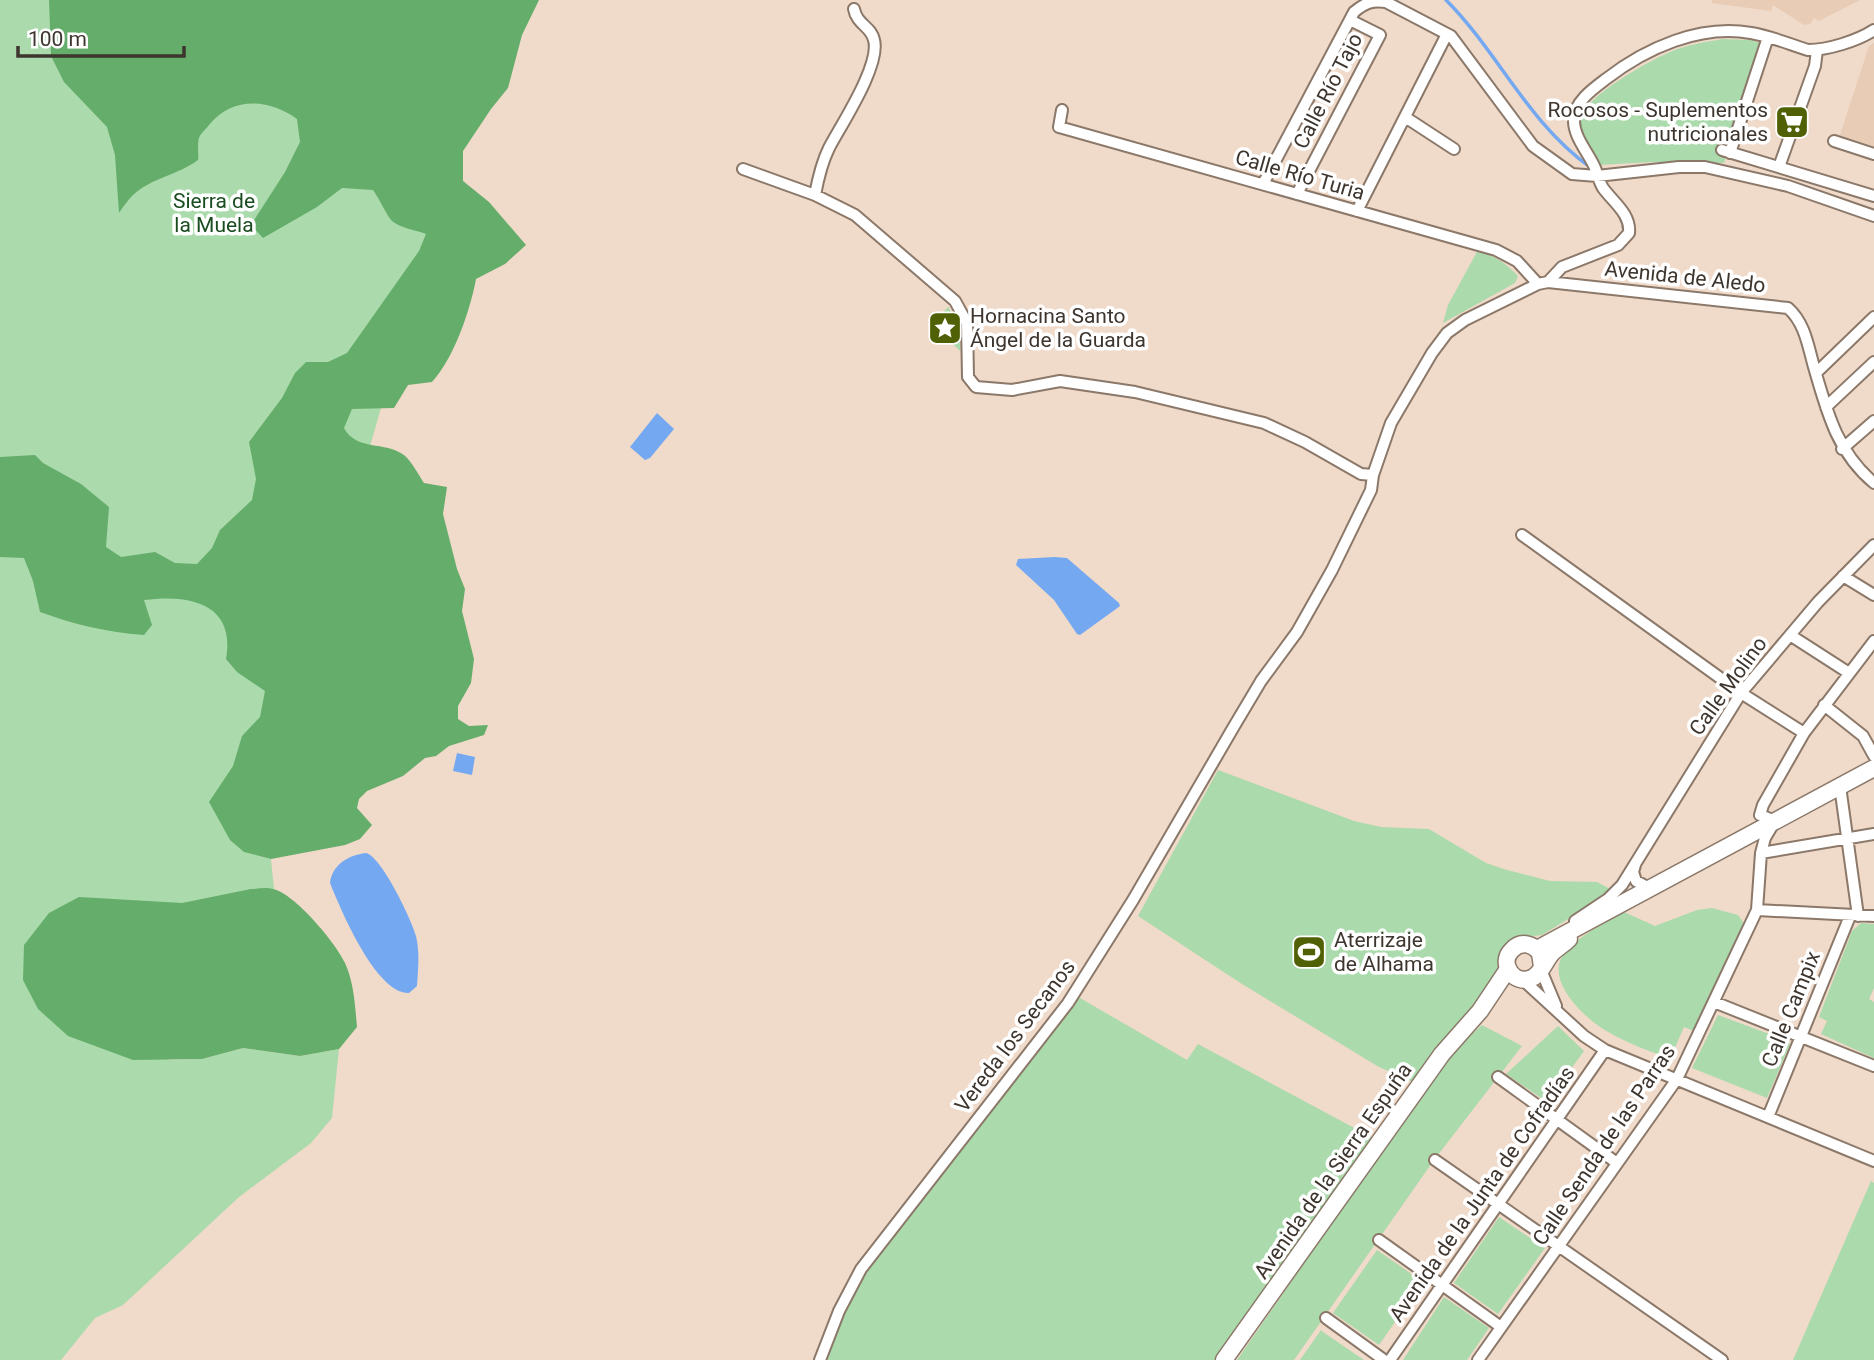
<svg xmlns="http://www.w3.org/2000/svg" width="1874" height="1360" font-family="Roboto,sans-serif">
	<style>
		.built { fill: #e8ccb6 }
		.green { fill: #abdaac }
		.forest { fill: #65ad6a }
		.water { fill: #74a9f2 }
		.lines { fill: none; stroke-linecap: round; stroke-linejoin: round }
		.stream { stroke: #74a9f2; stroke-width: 3.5 }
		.street-casing { stroke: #8b7869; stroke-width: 14 }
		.primary-casing { stroke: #8b7869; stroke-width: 19 }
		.street { stroke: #fff; stroke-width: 10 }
		.primary { stroke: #fff; stroke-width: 16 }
		.labels { text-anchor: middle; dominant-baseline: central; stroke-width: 7; stroke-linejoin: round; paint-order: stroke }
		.street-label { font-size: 21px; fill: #3d352e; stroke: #fff }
		.poi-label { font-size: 21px; fill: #3d352e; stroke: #fff; text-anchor: start }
		.park-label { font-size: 21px; fill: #194c1f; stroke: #fff }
	</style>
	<rect width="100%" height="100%" fill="#f0daca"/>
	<!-- built -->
	<path class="built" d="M 1712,0 L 1860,0 L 1819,21 L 1814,18 L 1810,24 L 1804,25 L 1773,5 L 1771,11 L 1712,3 Z
		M 1874,43 L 1874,149 L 1839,138 L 1869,46 Z"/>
	<!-- green -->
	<path class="green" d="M 0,0 L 497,0 L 254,854 L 271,859 L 274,889 L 251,889 L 169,1060 L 202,1059 L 243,1048 L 300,1056 L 339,1049 L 332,1118 L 311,1143 L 239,1197 L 123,1305 L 95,1318 L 61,1360 L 0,1360 Z
		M 1723,39 L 1750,40 L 1763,44 L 1724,163 L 1652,162 L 1599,165 C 1593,154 1578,135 1579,121 C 1582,98 1649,61 1670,52 C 1686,45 1705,42 1723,39 Z
		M 1478,250 C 1494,256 1506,263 1518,276 L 1515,283 L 1443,323 L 1448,305 Z
		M 948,307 C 958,321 961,334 960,351 L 933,324 Z
		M 1218,770 L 1354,821 L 1381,827 L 1429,829 L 1486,863 L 1507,870 L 1550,881 L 1597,882 L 1610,889 L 1578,913 L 1542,935 L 1523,937 L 1501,954 L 1498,970 L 1488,988 L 1413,1082 L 1379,1067 L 1242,984 L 1138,916 Z
		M 1712,908 L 1738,915 L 1745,925 L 1694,1031 L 1684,1027 L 1670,1059 C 1650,1051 1629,1044 1610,1033 C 1587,1021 1542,980 1565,952 C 1580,935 1605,923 1624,912 L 1655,926 L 1697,910 Z
		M 1861,923 L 1874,924 L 1874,988 L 1869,999 L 1874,1002 L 1874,1058 L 1821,1034 L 1827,1021 L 1819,1017 L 1852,931 Z
		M 1076,997 L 1080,998 L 1187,1060 L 1198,1044 L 1373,1138 L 1215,1360 L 826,1360 L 849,1299 L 867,1269 Z
		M 1718,1015 L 1788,1041 L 1790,1044 L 1767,1098 L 1692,1068 Z
		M 1482,1025 L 1522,1046 L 1434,1160 L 1294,1360 L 1237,1360 L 1416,1102 L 1462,1043 Z
		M 1558,1026 L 1584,1051 L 1547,1102 L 1506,1074 Z
		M 1871,1181 L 1874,1183 L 1874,1360 L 1793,1360 Z
		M 1499,1217 L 1545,1248 L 1498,1314 L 1454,1283 Z
		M 1377,1250 L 1423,1282 L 1379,1345 L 1333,1313 Z
		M 1444,1297 L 1489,1328 L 1467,1360 L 1403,1360 Z
		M 1321,1330 L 1323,1332 L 1364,1360 L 1300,1360 Z"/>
	<!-- forest -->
	<path class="forest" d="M 49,0 L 539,0 L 522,35 L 508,88 L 491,109 L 463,151 L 463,181 L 489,202 L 526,245 L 505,264 L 476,279 C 470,311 454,358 432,382 L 408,385 L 394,408 L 352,409 L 344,428 C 356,451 385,441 404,455 C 412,462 418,474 424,483 L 447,487 L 443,514 L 457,569 L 465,589 L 462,611 L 474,659 L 471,683 L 458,706 L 458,719 L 469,726 L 488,725 L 484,735 L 449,746 L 436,756 L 425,758 L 403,776 L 367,791 L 359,799 L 357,808 L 372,825 L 360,839 L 345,845 L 271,859 L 244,852 L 230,840 L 209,802 L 233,766 L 242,736 L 260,717 L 265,691 L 237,672 L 226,659 C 236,603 189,594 144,600 L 152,625 L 144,635 C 106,632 76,625 40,612 L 33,581 L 24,558 L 0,557 L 0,457 L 35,455 L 43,463 L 81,484 L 109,507 L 106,547 L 121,557 L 155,552 L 175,563 L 197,564 L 212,548 L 220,530 L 252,500 L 256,479 L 249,442 L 282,398 L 295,373 L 306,362 L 328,362 L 347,353 L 419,251 L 426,234 C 415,230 401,228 392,221 C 387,216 379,198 373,190 L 342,188 L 317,207 L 263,238 L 251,225 L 285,172 L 300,142 L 297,119 C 269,99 233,96 209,125 C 206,129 200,134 199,138 C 197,144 199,154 198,160 C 178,175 151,178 133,195 C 128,200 123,207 119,213 L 115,155 L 107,127 L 64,82 L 51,56 Z
		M 251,889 C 258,889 266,887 273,889 C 294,893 336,943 345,963 C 354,983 355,1005 357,1027 L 339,1049 L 300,1056 L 243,1048 L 202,1059 L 133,1060 L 68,1036 L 38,1009 L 23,980 L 24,945 L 49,913 L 79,897 L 182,903 Z"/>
	<!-- water -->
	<path class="water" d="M 657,413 L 674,429 L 650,458 L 645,460 L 630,447 Z
		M 1055,557 L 1067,558 L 1119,603 L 1120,606 L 1116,609 L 1080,635 L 1077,634 L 1054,600 L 1016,565 L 1018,559 Z
		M 457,753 L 475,757 L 472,775 L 453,771 Z
		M 366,853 C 381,856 412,920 416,936 C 420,953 418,969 417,986 L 409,993 C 376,994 341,910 330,883 C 332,865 348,855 366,853 Z"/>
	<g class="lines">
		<!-- stream -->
		<path class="stream" d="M 1446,0 C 1498,52 1528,123 1590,167"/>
		<!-- street casing -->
		<g class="street-casing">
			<path id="street" d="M 1062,110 L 1059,127 L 1496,250 L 1517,261 L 1538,284
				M 1405,117 L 1454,149
				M 1834,141 L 1874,154
				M 1722,150 L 1874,196
				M 1730,153 L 1768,37
				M 1779,167 L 1815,66 L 1817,50
				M 743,169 L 815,195 L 855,215 L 955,301 L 967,323 L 968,377 L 976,387 L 1012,390 L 1060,381 L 1135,392 L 1264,423 L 1305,442 L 1361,474 L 1373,475
				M 1263,184 L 1354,12 C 1365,3 1372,0 1386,2 L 1451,36 L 1533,146 L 1572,174 L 1597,176 L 1679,167 L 1705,167 L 1788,186 L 1874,216
				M 1297,194 L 1380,35 L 1350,20
				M 815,195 C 818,179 822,162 829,148 C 841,125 881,65 874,40 C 871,26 857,25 854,9
				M 1357,211 L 1447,34
				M 1548,282 L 1562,267 L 1618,245 L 1629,233 C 1631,214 1613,202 1603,188 C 1599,182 1598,175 1595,168 C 1589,153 1573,137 1574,119 C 1574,102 1594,88 1606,79 C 1646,48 1700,24 1751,33 C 1770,36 1789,44 1808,50 C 1828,50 1857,41 1874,30
				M 1816,373 L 1874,317
				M 1826,407 L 1874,362
				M 1842,449 L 1874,421
				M 1522,535 L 1741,693 L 1804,733
				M 1843,576 L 1874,595
				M 1790,635 L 1849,673
				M 1824,705 L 1863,736 L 1874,756
				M 1840,786 L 1858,916
				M 1761,853 L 1874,834
				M 1635,865 L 1633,872 L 1636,881 L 1649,888
				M 1757,910 L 1874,916
				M 1575,921 L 1608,899 L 1622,885 L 1741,693 L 1818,602 L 1874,545
				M 1541,970 L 1556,1006
				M 1523,980 L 1584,1036 L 1605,1050 L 1874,1161
				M 1714,1002 L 1874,1066
				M 1498,1077 L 1617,1163
				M 1768,1117 L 1850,916
				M 1435,1160 L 1722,1360
				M 1379,1240 L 1501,1327
				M 1326,1318 L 1384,1360
				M 820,1360 L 839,1311 L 861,1269 L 1068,1003 L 1133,900 L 1233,728 L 1261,681 L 1297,632 L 1332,570 L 1371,490 L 1373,475 L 1391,423 L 1432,353 L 1447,333 L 1465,320 L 1538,284 L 1548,282 L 1788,308 C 1805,323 1808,346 1814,367 C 1827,412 1837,452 1874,483
				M 1390,1360 L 1605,1050
				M 1478,1360 L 1677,1079 L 1757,910 L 1761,853 L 1765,838 L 1775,821 L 1760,815 L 1763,805 L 1804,733 L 1874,641"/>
		</g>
		<!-- primary casing -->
		<g class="primary-casing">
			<path id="primary" d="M 1537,949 L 1874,768
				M 1542,967 L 1540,953 C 1533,944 1521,940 1512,950 C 1498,963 1514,986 1532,978 C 1541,974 1545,961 1552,953 C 1557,948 1564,944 1569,939
				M 1224,1360 L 1442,1054 L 1480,1011 L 1508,969"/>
		</g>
		<!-- street -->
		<use href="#street" class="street"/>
		<!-- primary -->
		<use href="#primary" class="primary"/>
	</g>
	<!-- icons -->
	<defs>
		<g id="supermarket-square" transform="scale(1.75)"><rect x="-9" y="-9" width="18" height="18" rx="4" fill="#506105" stroke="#fff"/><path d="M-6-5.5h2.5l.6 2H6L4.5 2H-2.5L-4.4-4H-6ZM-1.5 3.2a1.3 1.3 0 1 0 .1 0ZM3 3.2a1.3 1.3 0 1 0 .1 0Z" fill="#fff"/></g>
		<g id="sight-square" transform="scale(1.75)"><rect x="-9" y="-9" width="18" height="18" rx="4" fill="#506105" stroke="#fff"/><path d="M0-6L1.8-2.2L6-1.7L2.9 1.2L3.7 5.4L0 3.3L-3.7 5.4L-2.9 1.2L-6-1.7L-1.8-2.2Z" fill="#fff"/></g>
		<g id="stadium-square" transform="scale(1.75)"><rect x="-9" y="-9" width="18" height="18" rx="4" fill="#506105" stroke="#fff"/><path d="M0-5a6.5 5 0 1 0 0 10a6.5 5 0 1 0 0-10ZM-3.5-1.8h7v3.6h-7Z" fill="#fff"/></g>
	</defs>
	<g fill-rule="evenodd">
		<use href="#supermarket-square" x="1792" y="122"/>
		<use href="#sight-square" x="945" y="328"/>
		<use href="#stadium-square" x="1309" y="952"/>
	</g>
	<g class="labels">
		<!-- street labels -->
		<g class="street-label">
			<text transform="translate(1328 91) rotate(-63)">Calle Río Tajo</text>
			<text transform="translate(1300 175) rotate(16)">Calle Río Turia</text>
			<text transform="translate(1685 277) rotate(6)">Avenida de Aledo</text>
			<text transform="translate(1728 686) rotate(-54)">Calle Molino</text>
			<text transform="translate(1791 1009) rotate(-68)">Calle Campix</text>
			<text transform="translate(1015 1036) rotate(-53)">Vereda los Secanos</text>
			<text transform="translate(1604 1145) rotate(-56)">Calle Senda de las Parras</text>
			<text transform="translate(1333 1171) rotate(-55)">Avenida de la Sierra Espuña</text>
			<text transform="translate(1482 1194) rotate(-55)">Avenida de la Junta de Cofradías</text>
		</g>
		<!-- poi labels -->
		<g class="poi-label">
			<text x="1768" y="110" text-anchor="end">Rocosos - Suplementos<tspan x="1768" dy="24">nutricionales</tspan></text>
			<text x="970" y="316">Hornacina Santo<tspan x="970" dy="24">Ángel de la Guarda</tspan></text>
			<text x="1334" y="940">Aterrizaje<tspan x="1334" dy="24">de Alhama</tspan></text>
		</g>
		<!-- park labels -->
		<g class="park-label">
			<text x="214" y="201">Sierra de<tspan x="214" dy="24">la Muela</tspan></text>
		</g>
	</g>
	<!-- scale -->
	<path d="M18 46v10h166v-10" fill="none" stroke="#3d352e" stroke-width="3.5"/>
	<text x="28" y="46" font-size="21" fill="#3d352e" stroke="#ffffff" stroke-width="5" paint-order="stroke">100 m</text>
</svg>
